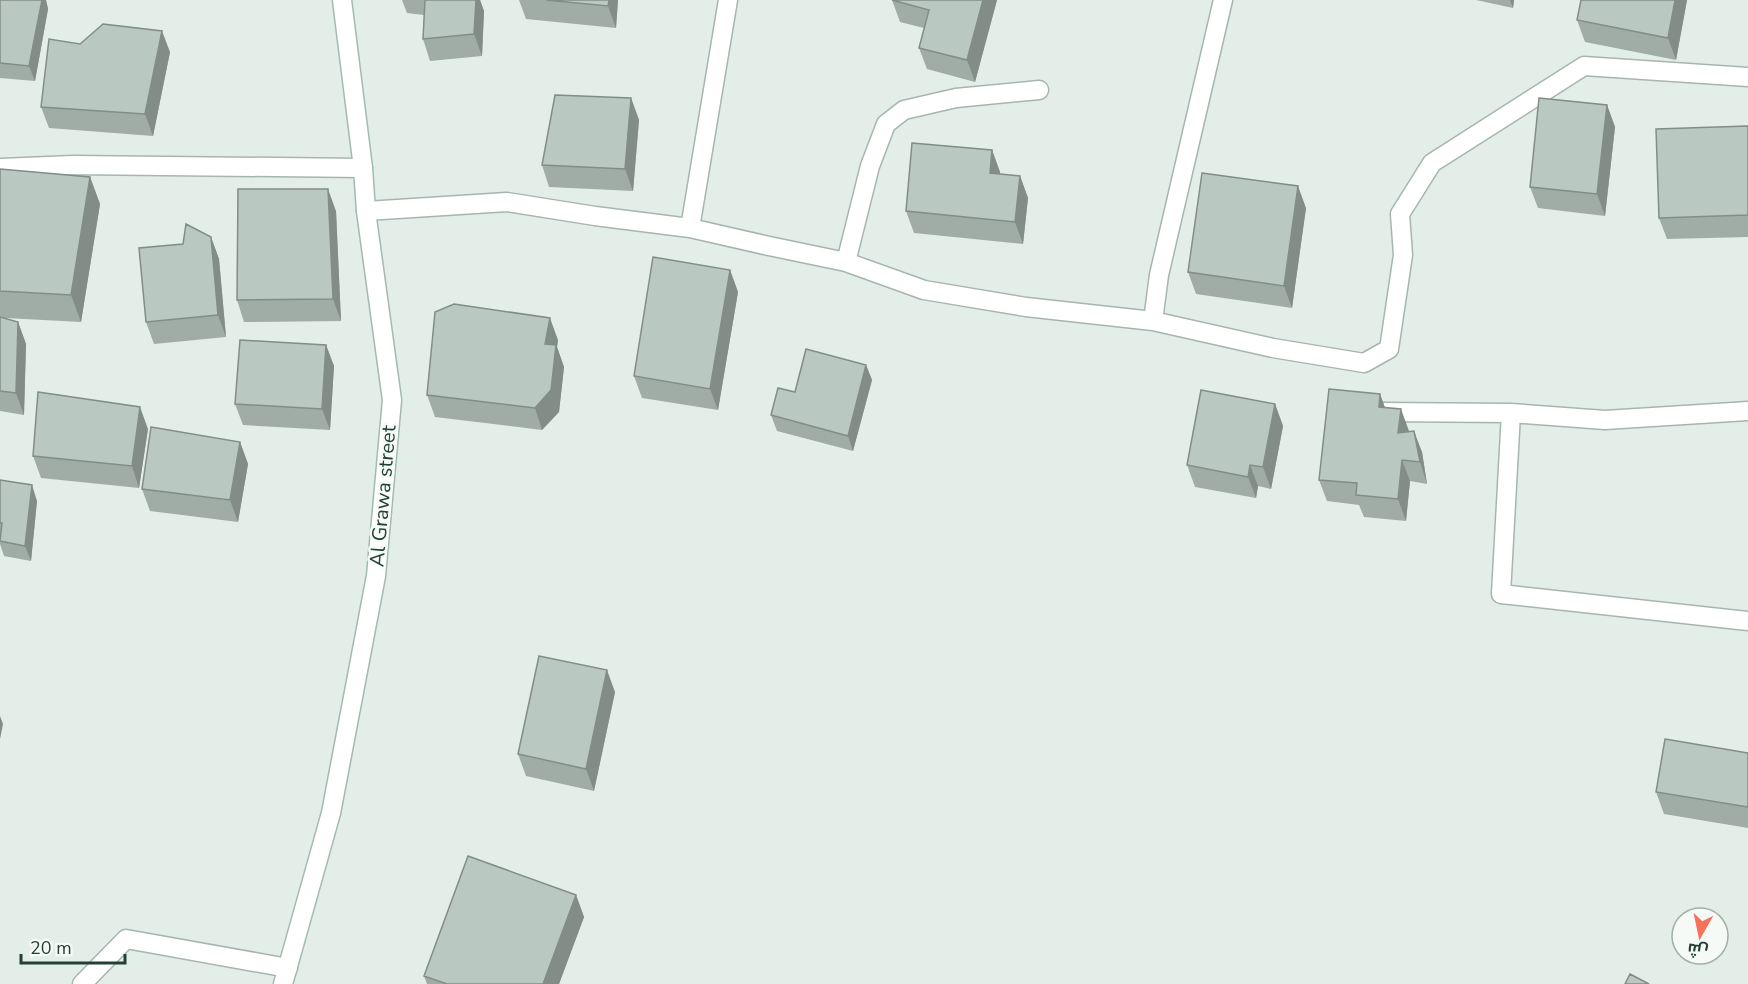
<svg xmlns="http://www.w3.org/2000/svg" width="1748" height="984" font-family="'Nunito Sans',Cairo,sans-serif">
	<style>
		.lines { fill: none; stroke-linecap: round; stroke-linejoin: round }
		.street-casing { stroke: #a6b6af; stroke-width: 21 }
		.secondary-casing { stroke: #a2baaf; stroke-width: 21 }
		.street { stroke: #fff; stroke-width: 18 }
		.secondary { stroke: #fff; stroke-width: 18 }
		.wall { fill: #9fada6 }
		.shaded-wall { fill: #828d87 }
		.building { fill: #b9c9c1; stroke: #828d87; stroke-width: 1.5 }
		.labels { text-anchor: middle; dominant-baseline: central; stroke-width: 5; stroke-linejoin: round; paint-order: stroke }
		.street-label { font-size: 20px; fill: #224035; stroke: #f5faf7 }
	</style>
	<rect width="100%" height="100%" fill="#e4eee8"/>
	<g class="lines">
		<!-- street casing -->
		<g class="street-casing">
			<path id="street" d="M 0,168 L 73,165 L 363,168
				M 366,211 L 507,202 L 595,216 L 690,228 L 769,246 L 846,262 L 924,290 L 1026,307 L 1153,321 L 1273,348 L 1364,363 L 1389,349 L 1403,255 L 1400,214 L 1432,163 L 1584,66 L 1748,77
				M 690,228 L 728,0
				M 846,262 L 870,166 L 886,124 L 904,110 L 956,98 L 1039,90
				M 1153,321 L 1159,275 L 1223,0
				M 1379,412 L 1511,413 L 1501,594 L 1748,621
				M 1511,413 L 1605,420 L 1748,411
				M 82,984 L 126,939 L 288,968"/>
		</g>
		<!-- secondary casing -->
		<g class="secondary-casing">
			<path id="secondary" d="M 283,984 L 331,813 L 376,576 L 392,400 L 366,211 L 363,168 L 342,0"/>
		</g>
		<!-- street -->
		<use href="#street" class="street"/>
		<!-- secondary -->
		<use href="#secondary" class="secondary"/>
	</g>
	<!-- wall -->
	<path class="wall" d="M 0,0 L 46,0 L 48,9 L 35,81 L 0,78 Z
		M 402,0 L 480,0 L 484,11 L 482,56 L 430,61 L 423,39 L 424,15 L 407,13 Z
		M 519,0 L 618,0 L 616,28 L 526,19 Z
		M 892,0 L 997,0 L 975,82 L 927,69 L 919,48 L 924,28 L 900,22 Z
		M 1476,0 L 1514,0 L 1513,8 Z
		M 1687,0 L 1676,60 L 1585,42 L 1577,20 Z
		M 80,44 L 170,52 L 153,136 L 49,128 L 41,107 Z
		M 631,98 L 639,120 L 633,191 L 549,187 L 542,165 Z
		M 1607,105 L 1615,127 L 1605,216 L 1538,208 L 1530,187 Z
		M 1748,126 L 1748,237 L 1667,239 L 1659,218 Z
		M 992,150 L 1000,172 L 1000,174 L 1020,176 L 1028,198 L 1023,244 L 914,233 L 906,211 Z
		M 0,169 L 90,177 L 100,204 L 81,322 L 5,318 L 18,322 L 26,344 L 24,415 L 0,411 Z
		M 1306,208 L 1292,308 L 1196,294 L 1188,272 Z
		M 336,211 L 341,321 L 244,322 L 237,300 Z
		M 211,237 L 219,259 L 226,337 L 154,344 L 146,322 Z
		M 730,270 L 738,292 L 718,410 L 642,398 L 634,376 Z
		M 558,340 L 557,347 L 564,367 L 559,412 L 542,430 L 435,417 L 427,395 Z
		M 326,345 L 334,366 L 330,430 L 243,425 L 235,404 Z
		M 866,365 L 872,380 L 853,451 L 777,431 L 771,415 L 795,392 Z
		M 1380,394 L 1385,408 L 1409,431 L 1422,452 L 1427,484 L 1410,481 L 1406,521 L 1364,517 L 1359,505 L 1327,501 L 1319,480 Z
		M 1275,404 L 1283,426 L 1271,489 L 1258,486 L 1256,498 L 1195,487 L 1187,465 Z
		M 148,429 L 139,488 L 41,478 L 33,456 Z
		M 240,442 L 248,464 L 238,522 L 150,511 L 142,489 Z
		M 0,480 L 37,501 L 31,561 L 4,556 L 0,544 Z
		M 615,692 L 594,791 L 526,776 L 518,754 Z
		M 1748,753 L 1748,828 L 1664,814 L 1656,792 Z
		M 576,895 L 584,917 L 559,984 L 427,984 L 424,976 Z"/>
	<!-- shaded-wall -->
	<path class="shaded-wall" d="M 42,0 L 46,0 L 48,9 L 35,81 L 29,66 Z
		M 476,0 L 480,0 L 484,11 L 482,56 L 474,34 Z
		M 609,0 L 618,0 L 616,28 L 608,6 Z
		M 983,0 L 997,0 L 975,82 L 967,60 Z
		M 1510,0 L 1514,0 L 1513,8 Z
		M 1675,0 L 1687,0 L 1676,60 L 1668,38 Z
		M 162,31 L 170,52 L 153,136 L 145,114 Z
		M 631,98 L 639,120 L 633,191 L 625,169 Z
		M 1607,105 L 1615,127 L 1605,216 L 1597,194 Z
		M 992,150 L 1000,172 L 998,195 L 990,173 Z
		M 1020,176 L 1028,198 L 1023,244 L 1015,222 Z
		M 90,177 L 100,204 L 81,322 L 71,295 Z
		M 1298,186 L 1306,208 L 1292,308 L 1284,286 Z
		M 328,189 L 336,211 L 341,321 L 333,299 Z
		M 211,237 L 219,259 L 226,337 L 218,315 Z
		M 730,270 L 738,292 L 718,410 L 710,389 Z
		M 550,318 L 558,340 L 557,347 L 564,367 L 559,412 L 542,430 L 535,408 L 545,344 Z
		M 18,322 L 26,344 L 24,415 L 16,393 Z
		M 326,345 L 334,366 L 330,430 L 322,409 Z
		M 866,365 L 872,380 L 853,451 L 848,436 Z
		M 1380,394 L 1388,416 L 1379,407 Z
		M 1275,404 L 1283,426 L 1271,489 L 1263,467 Z
		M 140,407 L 148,429 L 139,488 L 132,466 Z
		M 1401,409 L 1409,431 L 1398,433 Z
		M 1414,431 L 1422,452 L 1427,484 L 1420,462 Z
		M 240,442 L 248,464 L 238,522 L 230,500 Z
		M 1402,460 L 1410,481 L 1406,521 L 1398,499 Z
		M 1250,465 L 1258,486 L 1256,498 L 1248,477 Z
		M 32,485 L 37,501 L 31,561 L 25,546 Z
		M 607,670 L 615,692 L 594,791 L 586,769 Z
		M 0,716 L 3,724 L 0,739 Z
		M 576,895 L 584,917 L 559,984 L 543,984 Z"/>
	<!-- building -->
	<path class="building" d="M 0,0 L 42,0 L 29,66 L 0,63 Z
		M 425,0 L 476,0 L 474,34 L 423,39 Z
		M 546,0 L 609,0 L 608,6 Z
		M 892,0 L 983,0 L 967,60 L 919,48 L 929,10 Z
		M 1581,0 L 1675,0 L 1668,38 L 1577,20 Z
		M 103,24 L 162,31 L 145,114 L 41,107 L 49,39 L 80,44 Z
		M 555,95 L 631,98 L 625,169 L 542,165 Z
		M 1539,98 L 1607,105 L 1597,194 L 1530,187 Z
		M 1748,126 L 1748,215 L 1659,218 L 1656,129 Z
		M 912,143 L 992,150 L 990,173 L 1020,176 L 1015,222 L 906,211 Z
		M 0,169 L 90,177 L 71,295 L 0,291 Z
		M 1202,173 L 1298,186 L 1284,286 L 1188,272 Z
		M 238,189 L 328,189 L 333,299 L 237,300 Z
		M 186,224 L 211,237 L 218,315 L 146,322 L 139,248 L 183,244 Z
		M 653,257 L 730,270 L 710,389 L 634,376 Z
		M 454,304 L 550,318 L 545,344 L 556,345 L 551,390 L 535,408 L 427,395 L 435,312 Z
		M 0,317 L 18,322 L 16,393 L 0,391 Z
		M 240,340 L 326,345 L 322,409 L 235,404 Z
		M 806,349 L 866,365 L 848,436 L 771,415 L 778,388 L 795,392 Z
		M 1329,389 L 1380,394 L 1379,407 L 1401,409 L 1398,433 L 1414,431 L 1420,462 L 1402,460 L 1398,499 L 1356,495 L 1357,483 L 1319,480 Z
		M 1201,390 L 1275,404 L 1263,467 L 1250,465 L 1248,477 L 1187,465 Z
		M 38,392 L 140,407 L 132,466 L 33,456 Z
		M 151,427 L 240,442 L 230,500 L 142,489 Z
		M 0,480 L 32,485 L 25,546 L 0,541 L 2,523 L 0,523 Z
		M 539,656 L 607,670 L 586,769 L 518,754 Z
		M 1665,739 L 1748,753 L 1748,807 L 1656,792 Z
		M 468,856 L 576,895 L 543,984 L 447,984 L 424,976 Z
		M 1630,974 L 1649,984 L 1625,984 Z"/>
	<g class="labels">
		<!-- street labels -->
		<g class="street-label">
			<text transform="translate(383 496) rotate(-85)">Al Grawa street</text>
		</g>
	</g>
	<!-- north arrow -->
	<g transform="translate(1700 936) rotate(189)"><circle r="28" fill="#f5faf7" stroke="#a1b0a9" stroke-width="1.5"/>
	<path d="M0-4.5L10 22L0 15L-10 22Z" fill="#f6715a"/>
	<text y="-9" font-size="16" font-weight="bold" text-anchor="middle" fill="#224035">ش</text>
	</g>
	<!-- scale -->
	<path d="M21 954v9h104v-9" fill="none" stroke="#224035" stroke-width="3"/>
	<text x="30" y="954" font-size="18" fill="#224035" stroke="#f5faf7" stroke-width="4.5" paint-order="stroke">20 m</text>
</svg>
